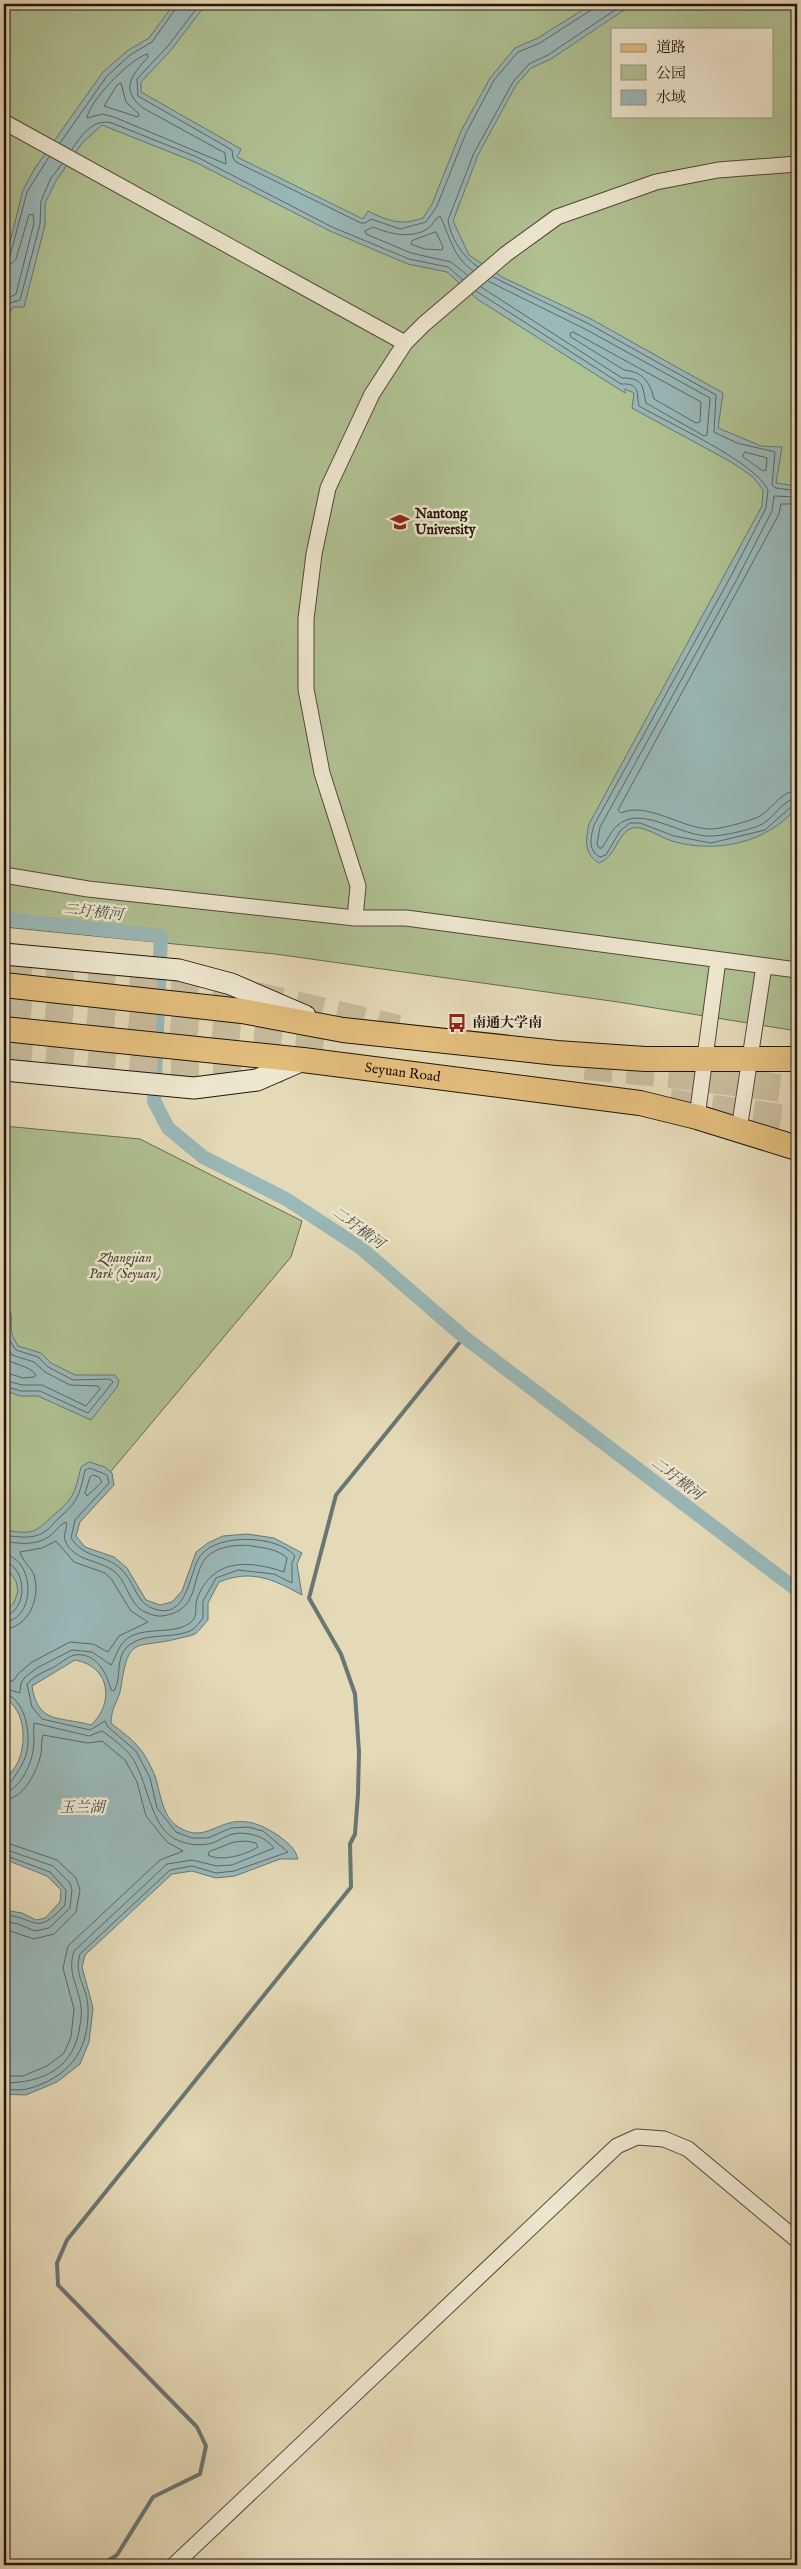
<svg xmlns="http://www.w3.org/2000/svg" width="801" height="2569" font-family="'IM FELL English','Noto Serif SC',serif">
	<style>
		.green { fill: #b0c192; stroke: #696a50; fill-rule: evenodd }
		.water { fill: #99b8b8; stroke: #697674; fill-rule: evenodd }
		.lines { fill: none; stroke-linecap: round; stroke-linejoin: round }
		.shore { stroke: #5e6662; stroke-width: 1 }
		.stream { stroke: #697674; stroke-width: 4 }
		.canal { stroke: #99b8b8; stroke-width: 14 }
		.highway-tunnel { stroke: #c8bc9e; stroke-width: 28; stroke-dasharray: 28 14; stroke-linecap: butt }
		.street-casing { stroke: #534638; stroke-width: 17 }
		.secondary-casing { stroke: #22140d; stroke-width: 23 }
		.primary-casing { stroke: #22140d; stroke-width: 26 }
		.street { stroke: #eee7d0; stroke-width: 15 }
		.secondary { stroke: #eee7d0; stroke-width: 21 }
		.primary { stroke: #e2bd7c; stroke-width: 24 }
		.labels { text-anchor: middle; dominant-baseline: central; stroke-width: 5; stroke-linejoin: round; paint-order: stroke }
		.poi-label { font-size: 14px; font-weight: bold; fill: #22140d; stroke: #eee7d0; text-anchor: start }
		.street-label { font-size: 14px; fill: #22140d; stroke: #eee7d0 }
		.park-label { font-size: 14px; font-style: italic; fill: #4d4835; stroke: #eee7d0 }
		.water-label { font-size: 15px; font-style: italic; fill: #4c4d49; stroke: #eee7d0 }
	</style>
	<rect width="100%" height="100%" fill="#e5dab7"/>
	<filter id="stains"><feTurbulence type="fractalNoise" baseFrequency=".004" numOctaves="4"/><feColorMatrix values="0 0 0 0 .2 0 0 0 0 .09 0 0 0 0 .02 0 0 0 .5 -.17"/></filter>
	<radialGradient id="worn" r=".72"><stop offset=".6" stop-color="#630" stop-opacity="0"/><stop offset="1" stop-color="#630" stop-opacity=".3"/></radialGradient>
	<!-- green -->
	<path class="green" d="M 4,4 L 797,4 L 797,1031 L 618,1002 L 275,954 L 4,927 ZM 612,29 L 772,29 L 772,116 L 612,116 Z
		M 4,1126 L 140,1139 L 302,1221 L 291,1257 L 65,1526 L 4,1631 Z"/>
	<!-- water -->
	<path class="water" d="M 174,4 L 206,4 L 171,50 L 141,82 L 141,92 L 241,149 L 237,157 L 363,219 L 368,211 C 388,221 401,226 423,218 L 432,204 L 461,131 L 490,78 L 515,48 L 538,38 L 592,4 L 633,4 L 551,59 L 531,68 L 516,85 L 478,155 L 453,221 L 469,255 L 504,278 L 591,319 L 723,393 L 718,428 L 761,446 L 782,447 L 776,483 L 797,486 L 797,807 C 768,843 716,854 672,841 C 661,838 644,825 632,828 C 617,833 617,856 599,863 C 583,853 586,840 589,824 L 762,506 L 763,490 L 753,477 L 733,463 L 632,408 L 634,393 L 625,389 L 625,393 L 477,299 L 447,272 L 408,264 L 330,231 L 195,162 L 102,125 L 82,143 L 56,181 L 45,203 L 45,225 L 24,307 L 13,307 L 4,322 L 4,259 L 10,242 L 23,190 L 35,168 L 103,72 L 127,51 L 149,38 Z
		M 4,1305 C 16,1313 9,1323 12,1334 C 13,1338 16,1342 18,1346 L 41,1353 L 51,1363 L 75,1375 L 115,1375 L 119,1381 L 117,1387 L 91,1420 L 38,1396 L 20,1396 L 4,1390 Z
		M 89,1462 L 105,1467 L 112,1473 L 114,1485 L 80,1522 L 76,1536 L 85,1547 L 114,1557 L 127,1568 L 146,1600 L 160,1605 L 172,1602 L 182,1591 L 196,1552 L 208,1543 L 223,1536 L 247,1534 L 274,1538 L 302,1553 L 297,1564 L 302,1595 C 273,1579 251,1569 219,1582 L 208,1603 L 208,1620 C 204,1624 199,1631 195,1634 C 191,1636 184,1637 180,1638 C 136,1650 129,1633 121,1687 C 119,1701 111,1707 111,1723 C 120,1731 133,1739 140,1749 C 146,1756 151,1767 155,1776 C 161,1794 162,1820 182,1829 C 201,1839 211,1828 229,1823 C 248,1818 264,1826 279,1836 C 288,1843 295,1848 298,1859 L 280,1859 L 235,1876 L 216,1878 L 192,1871 L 172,1874 L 85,1955 L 82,1967 L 93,2008 L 89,2042 L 80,2064 L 57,2082 L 26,2095 L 4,2094 L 4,1910 L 22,1913 L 36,1920 L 45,1918 L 60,1902 L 61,1890 L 47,1876 L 4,1859 C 4,1848 1,1789 4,1782 C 7,1776 14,1770 17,1764 C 27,1745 26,1708 4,1699 L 4,1612 L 14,1603 L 18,1591 L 16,1581 L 4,1564 L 4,1530 C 35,1535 34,1533 56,1513 C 75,1497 75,1491 81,1467 ZM 75,1660 C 110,1666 115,1703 91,1725 C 60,1716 38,1725 32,1686 Z"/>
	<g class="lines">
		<!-- shore -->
		<path class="shore" d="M 200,4 L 168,46 L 137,79 L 138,96 L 232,150 L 233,158 L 236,162 L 361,223 L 365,223 L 371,219 L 400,229 L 426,222 L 437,206 L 466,133 L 494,80 L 518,52 L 540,43 L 591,10 L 594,4
			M 147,54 L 148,57 C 132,75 119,89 143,108 L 225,153 L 226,164 L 114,117 L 102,114 L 87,118 C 89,101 130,59 147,54 Z
			M 121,83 L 126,102 L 139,114 L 138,117 L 104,106 L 117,85 Z
			M 60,143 L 107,76 L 130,55 L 152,42 L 176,8 L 177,4
			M 72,149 C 82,135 93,118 112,123 L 197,157 L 332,227 L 409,259 L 448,267 L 463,280
			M 436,232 L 443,247 L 442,250 L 424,249 L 411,244 L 412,241 Z
			M 4,258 L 10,256 L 27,192 L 49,157
			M 4,265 L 11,264 L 16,259 L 29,215 L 33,214 L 34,223 L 16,294 L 4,300
			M 478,267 C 462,256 451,239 448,220 L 474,153 L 513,82 L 529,64 L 548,55 L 624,4
			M 467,275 L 451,262 L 411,253 L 366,234 L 365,231 L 373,227 C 390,234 413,240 430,227 C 434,223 435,218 440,216 C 450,236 452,256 473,271
			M 493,277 L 589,324 L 716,395 L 714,432 L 737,443 L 775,452 L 772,485 L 776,488 L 797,491
			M 481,287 L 622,378 C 645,378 642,387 646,403 L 704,436 L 707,435 L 710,398 L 587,330 L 488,281
			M 476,291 L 621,384 C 641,383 636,393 639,406 C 670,424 754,461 768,490 L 766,508 L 731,576 L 594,825 C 591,837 587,850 600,857 L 606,855 L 620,831 L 630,823 L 640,823 L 674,836 L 711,843 L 765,830 L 792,806 L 797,804
			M 4,312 L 10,303 L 20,300 L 40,224 L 41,201 L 51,178 L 62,164
			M 573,332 L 701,402 L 700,422 L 696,423 L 654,399 C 650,382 643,372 624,370 L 571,337 L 570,334 Z
			M 745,452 L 767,458 L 766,470 L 763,471 L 743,457 Z
			M 797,497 L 774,496 L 772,511 L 737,579 L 600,827 L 597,844 L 599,848 L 602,848 C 607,841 611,831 617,826 C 640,803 682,838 712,836 C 723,836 755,829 764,823 C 775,816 784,799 797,798
			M 797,504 L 781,504 L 779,514 L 618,810 L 621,813 C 647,801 682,829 711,829 C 721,829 751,821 760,816 C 773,808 781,791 797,791
			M 4,1311 C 12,1324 3,1334 16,1350 L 38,1357 L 48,1367 L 73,1380 L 110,1379 L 113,1382 L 88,1413 L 40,1391 L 21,1391 L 4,1386
			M 4,1342 L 12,1355 L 34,1362 L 45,1372 L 70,1385 L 98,1386 L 100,1389 L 86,1406 L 42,1385 L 22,1385 L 4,1380
			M 4,1357 C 13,1366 28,1364 36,1375 L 34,1377 L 23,1378 L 4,1372
			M 93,1475 L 99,1477 L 102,1482 L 87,1496 L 85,1493 L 90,1477 Z
			M 4,1535 C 17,1537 34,1540 46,1531 C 51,1527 55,1521 60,1517 C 78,1502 80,1493 85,1470 L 90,1468 L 107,1475 L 109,1483 L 75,1520 L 71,1538 C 86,1560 104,1553 121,1569 C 136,1583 135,1605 158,1610 C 189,1617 189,1570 201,1555 C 218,1533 278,1535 295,1556 L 292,1563 L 292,1583 L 274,1574 L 238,1570 L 216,1578 L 203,1601 L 203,1618 C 200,1622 196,1627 192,1630 C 172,1640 144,1631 127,1647 C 115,1658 122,1678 114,1691 L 111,1690 C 107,1673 96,1652 75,1655 C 68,1656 60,1664 54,1667 C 44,1672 35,1675 27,1684 L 32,1707 L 42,1719 L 90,1730 L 105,1721 L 108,1727 L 136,1751 L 150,1778 L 157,1808 L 176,1832 L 192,1838 L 208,1838 L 231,1828 L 248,1827 L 263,1831 L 288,1852 L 234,1871 L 216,1873 L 192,1866 L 170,1870 L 80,1954 C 73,1976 88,1987 88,2009 C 89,2052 68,2078 27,2089 C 20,2091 11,2089 4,2090
			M 4,1541 C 19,1544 38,1546 51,1535 C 56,1531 60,1524 66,1522 C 68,1528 63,1534 65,1540 C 74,1564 103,1558 118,1575 C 126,1584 129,1598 138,1607 C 142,1612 156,1617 162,1616 C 200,1611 190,1580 205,1559 C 215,1546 238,1544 252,1546 C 264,1548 278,1549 287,1558 L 284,1572 C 249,1560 212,1558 197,1599 C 194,1608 199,1616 190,1623 C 171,1637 136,1623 121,1645 C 117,1651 115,1659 111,1665 L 92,1652 L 72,1650 L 37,1668 L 25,1677 L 21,1683 L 20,1693 L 4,1688
			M 4,1555 C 35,1557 37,1620 4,1622
			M 4,1562 C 27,1565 29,1612 4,1616
			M 4,1629 C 29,1628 41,1597 34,1575 C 31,1567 22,1561 20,1552 L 42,1548 L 56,1541 L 74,1562 L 105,1573 L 112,1580 L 131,1611 L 148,1622 L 119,1636 L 108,1652 L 93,1644 L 70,1642 L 32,1662 L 19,1673 L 13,1681 L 4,1681
			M 4,1694 C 25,1697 31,1734 27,1751 C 25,1761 20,1768 15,1776 C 12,1781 10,1785 4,1786
			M 4,1792 C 19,1791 31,1765 33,1751 C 35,1742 33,1731 34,1723 L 89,1736 L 102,1731 C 112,1738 124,1747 131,1756 C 148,1779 149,1825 175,1839 C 185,1844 196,1846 208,1844 C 217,1843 224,1836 233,1834 C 247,1831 265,1836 274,1848 L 232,1865 L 217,1866 L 192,1860 L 167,1864 L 74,1951 C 67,1973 78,1985 81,2006 C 82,2013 81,2019 80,2025 C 75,2068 43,2083 4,2083
			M 4,1800 C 24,1799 37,1771 41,1754 C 42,1747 41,1740 43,1735 L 88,1743 L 102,1741 L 125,1760 L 137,1782 L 146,1816 L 167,1842 L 183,1851 L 160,1860 L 68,1946 L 63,1968 L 74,2009 L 71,2037 L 64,2053 L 47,2066 L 23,2076 L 4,2076
			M 4,1842 L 57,1860 L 76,1878 L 80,1890 L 76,1912 L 54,1934 L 34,1939 L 4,1929
			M 234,1842 L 246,1841 L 256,1843 L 258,1847 C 246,1855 221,1862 208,1855 L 209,1852 Z
			M 4,1849 L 53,1866 L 70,1883 L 72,1890 L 70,1908 L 49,1928 L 35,1931 L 18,1924 L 4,1921
			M 4,1855 L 50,1872 L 66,1890 L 65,1905 C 34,1938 38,1917 4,1915"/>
		<!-- stream -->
		<path class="stream" d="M 101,2565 L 117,2555 L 153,2497 L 200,2474 L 206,2446 L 197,2427 L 58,2285 L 57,2263 L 67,2240 L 351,1887 L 350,1844 L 355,1834 L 358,1794 L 359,1752 L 355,1694 L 341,1654 L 309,1598 L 336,1495 L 464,1337"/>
		<!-- canal -->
		<path class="canal" d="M 4,919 L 161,936 L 154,1101 L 168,1128 L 203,1157 L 286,1199 L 361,1248 L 464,1337 L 797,1590"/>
		<!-- highway-tunnel -->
		<path class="highway-tunnel" d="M 4,969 L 244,993 L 398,1029
			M 4,1003 L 331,1037
			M 4,1052 L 171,1070 L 291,1069
			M 585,1066 L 671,1074 L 797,1090
			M 670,1103 L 797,1120"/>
		<!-- street casing -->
		<g class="street-casing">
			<path id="street" d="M 4,122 L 405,343
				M 4,875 L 88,889 L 355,918 L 406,918 L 797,970
				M 355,918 L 358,886 L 322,773 L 306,689 L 306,619 L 314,554 L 328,488 L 372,394 L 405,343 L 424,324 L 506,254 L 557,217 L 656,182 L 718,170 L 797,164
				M 697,1117 L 718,960
				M 739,1130 L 764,966
				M 174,2565 L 617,2146 L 637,2137 L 664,2139 L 688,2149 L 797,2240"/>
		</g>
		<!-- secondary casing -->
		<g class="secondary-casing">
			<path id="secondary" d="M 4,954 L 179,970 L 231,984 L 305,1016
				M 4,1070 L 194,1088 L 257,1080 L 303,1060"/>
		</g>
		<!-- primary casing -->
		<g class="primary-casing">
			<g id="primary">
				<path d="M 4,985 L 242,1011 L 343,1030 L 557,1053 L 645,1059 L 797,1059"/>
				<path id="s1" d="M 4,1029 L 303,1060 L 640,1103 L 697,1117 L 797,1148"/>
			</g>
		</g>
		<!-- street -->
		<use href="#street" class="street"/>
		<!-- secondary -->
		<use href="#secondary" class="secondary"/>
		<!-- primary -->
		<use href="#primary" class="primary"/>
	</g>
	<!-- icons -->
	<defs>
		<g id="university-bare" transform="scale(1.5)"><path d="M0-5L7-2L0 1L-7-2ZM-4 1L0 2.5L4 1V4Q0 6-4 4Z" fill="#8f2418" stroke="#eee7d0" stroke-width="2.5" paint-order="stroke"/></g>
		<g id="bus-bare" transform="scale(1.5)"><path d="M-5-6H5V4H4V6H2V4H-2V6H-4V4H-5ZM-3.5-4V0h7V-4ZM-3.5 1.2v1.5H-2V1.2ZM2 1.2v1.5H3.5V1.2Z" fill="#8f2418" stroke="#eee7d0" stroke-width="2.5" paint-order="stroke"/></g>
	</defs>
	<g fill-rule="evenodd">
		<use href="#university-bare" x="400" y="522"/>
		<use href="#bus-bare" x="457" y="1023"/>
	</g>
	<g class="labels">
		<!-- poi labels -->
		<g class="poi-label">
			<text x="415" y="514">Nantong<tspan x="415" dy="16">University</tspan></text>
			<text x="472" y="1023">南通大学南</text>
		</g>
		<!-- street labels -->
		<g class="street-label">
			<text stroke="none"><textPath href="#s1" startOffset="401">Seyuan Road</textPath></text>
		</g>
		<!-- park labels -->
		<g class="park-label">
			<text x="125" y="1258">Zhangjian<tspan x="125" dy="16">Park (Seyuan)</tspan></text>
		</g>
		<!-- water labels -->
		<g class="water-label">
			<text transform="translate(93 912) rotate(6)">二圩横河</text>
			<text transform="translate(358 1228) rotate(36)">二圩横河</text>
			<text transform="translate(677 1479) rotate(37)">二圩横河</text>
			<text x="82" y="1807">玉兰湖</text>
		</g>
	</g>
	<!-- margin -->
	<rect width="801" height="2569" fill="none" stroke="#e5dab7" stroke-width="20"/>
	<rect x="5" y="5" width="791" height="2559" fill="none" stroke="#22140d" stroke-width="2.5"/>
	<rect x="10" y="10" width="781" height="2549" fill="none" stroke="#22140d"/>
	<!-- legend -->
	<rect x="611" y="28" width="162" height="90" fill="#eee7d0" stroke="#9c9382"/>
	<rect x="621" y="44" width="25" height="8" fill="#e2bd7c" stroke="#9c9382"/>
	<text x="656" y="52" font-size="15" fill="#22140d">道路</text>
	<rect x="621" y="65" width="25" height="15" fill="#b0c192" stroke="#9c9382"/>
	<text x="656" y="78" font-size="15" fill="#22140d">公园</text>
	<rect x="621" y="90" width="25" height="15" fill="#99b8b8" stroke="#9c9382"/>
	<text x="656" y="102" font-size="15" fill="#22140d">水域</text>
	<rect width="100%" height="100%" filter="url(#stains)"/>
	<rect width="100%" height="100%" fill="url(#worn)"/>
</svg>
